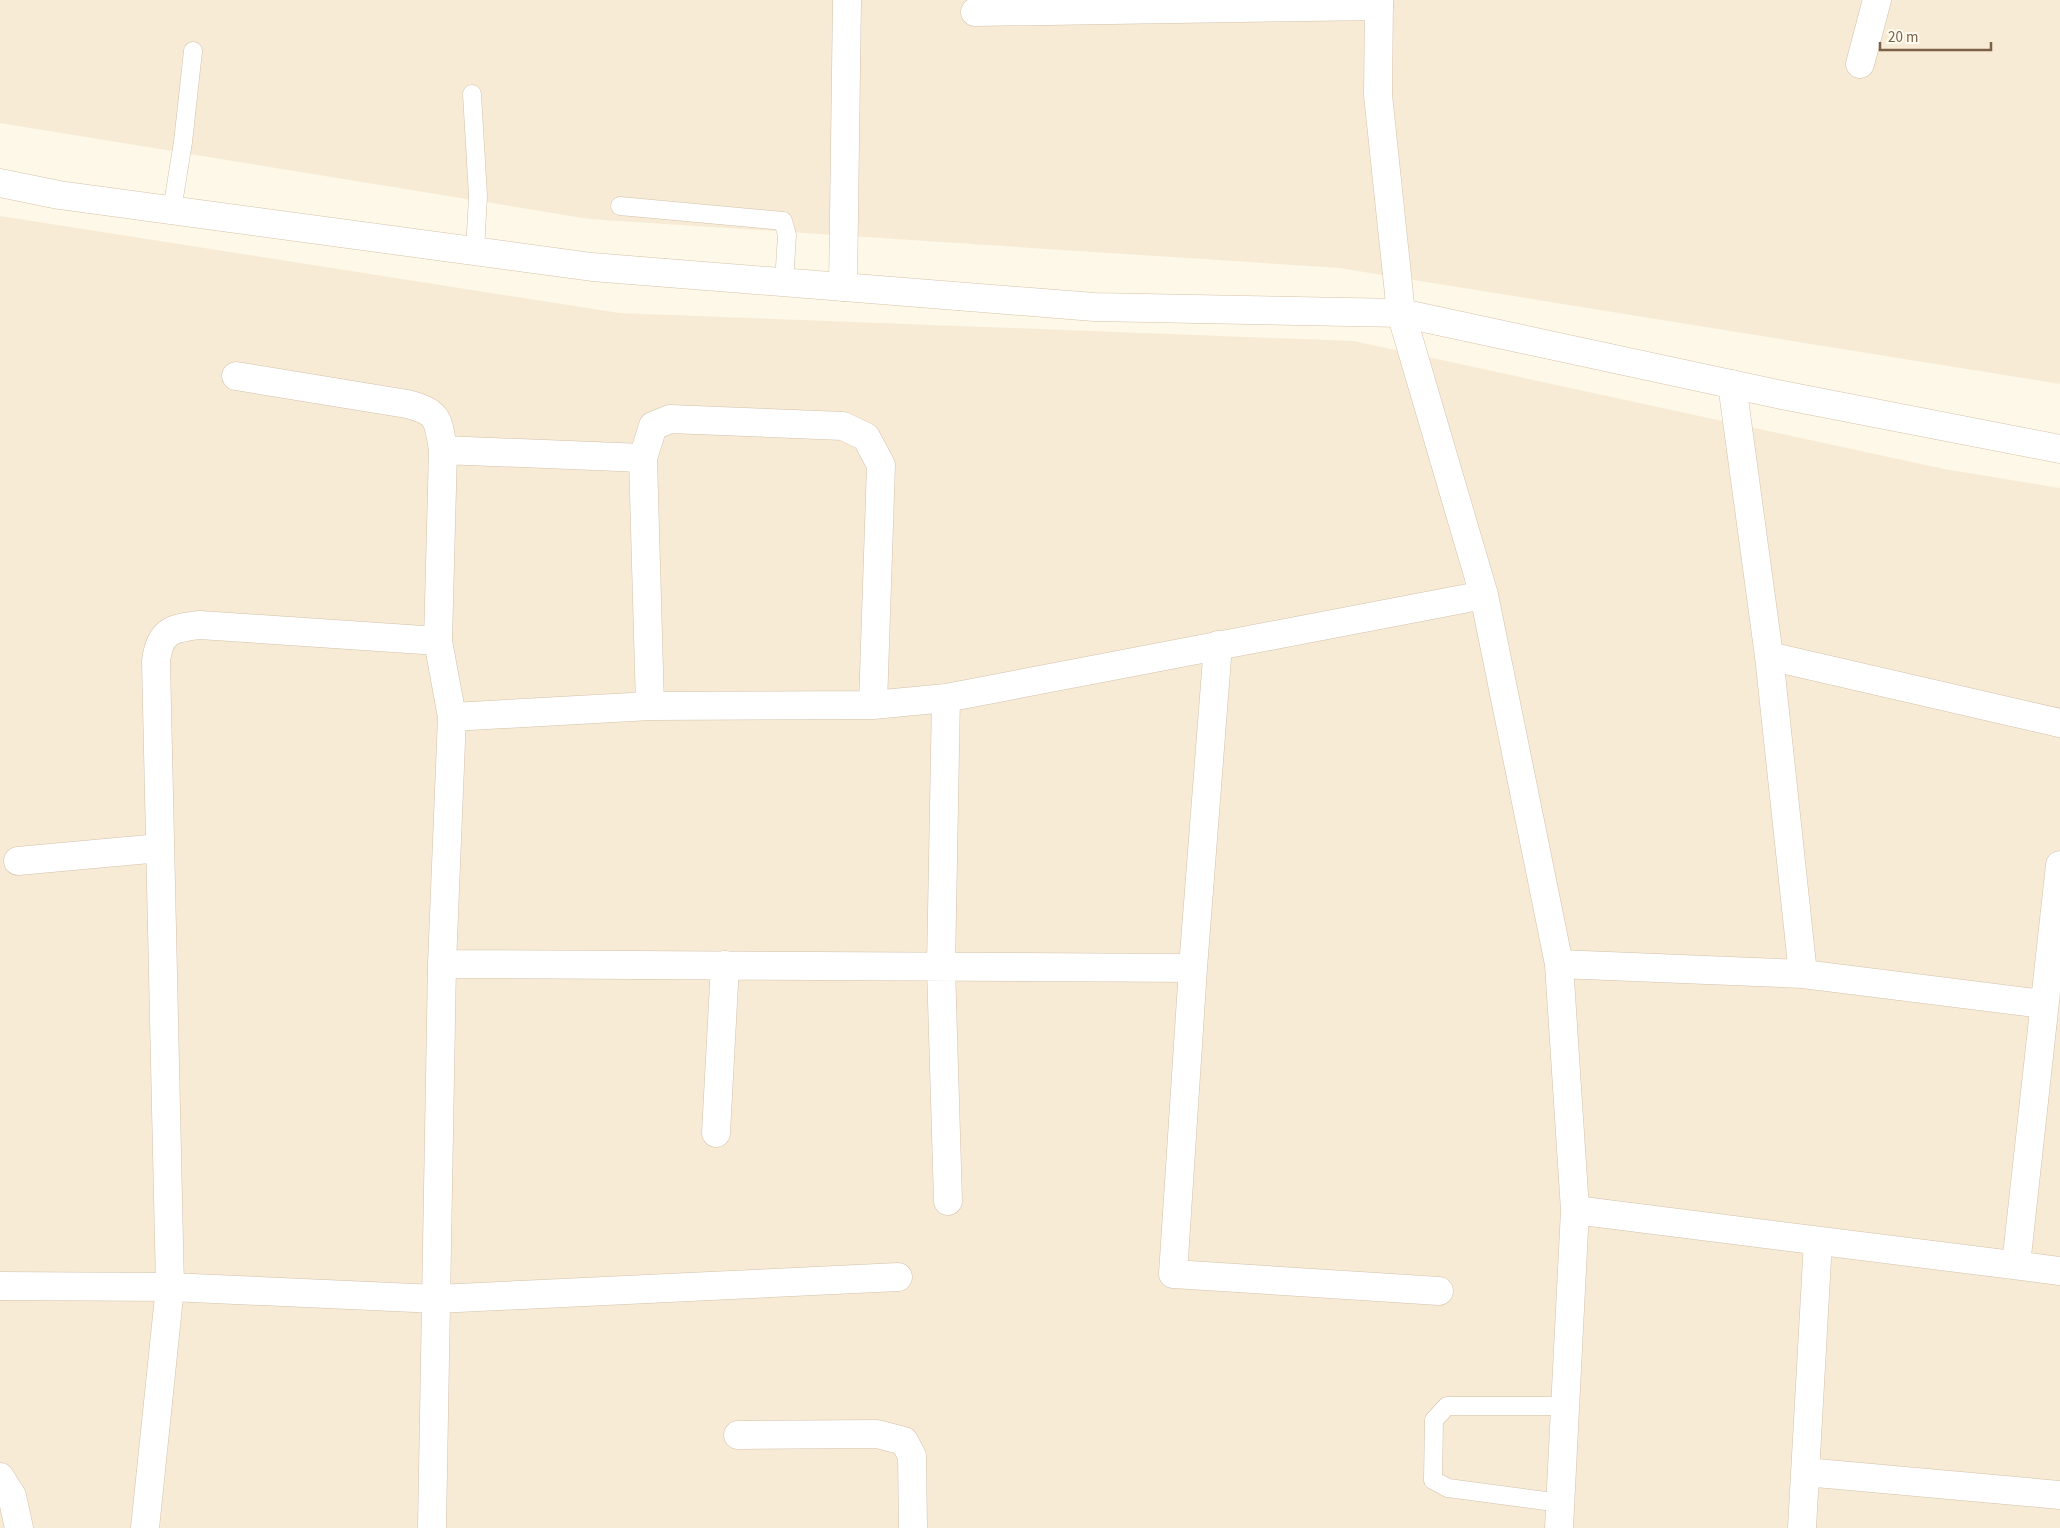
<svg xmlns="http://www.w3.org/2000/svg" width="2060" height="1528" font-family="'Source Sans 3',sans-serif">
	<style>
		.residential { fill: #f7ebd5 }
		.lines { fill: none; stroke-linecap: round; stroke-linejoin: round }
		.lane-casing { stroke: #d3c1ab; stroke-width: 19 }
		.street-casing { stroke: #d3c1ab; stroke-width: 29 }
		.secondary-casing { stroke: #d6c2a9; stroke-width: 29 }
		.lane { stroke: #fff; stroke-width: 18 }
		.street { stroke: #fff; stroke-width: 28 }
		.secondary { stroke: #fff; stroke-width: 28 }
	</style>
	<rect width="100%" height="100%" fill="#fef8e8"/>
	<!-- residential -->
	<path class="residential" d="M 0,0 L 2060,0 L 2060,384 L 1339,268 L 589,219 L 0,123 Z
		M 0,216 L 619,313 L 1354,341 L 1944,469 L 2060,488 L 2060,1528 L 0,1528 Z"/>
	<g class="lines">
		<!-- lane casing -->
		<g class="lane-casing">
			<path id="lane" d="M 472,94 L 478,196 L 475,250
				M 620,206 L 783,221 L 787,235 L 784,283
				M 172,210 L 183,142 L 193,51
				M 1561,1503 L 1448,1488 L 1433,1480 L 1434,1420 L 1447,1406 L 1565,1406"/>
		</g>
		<!-- street casing -->
		<g class="street-casing">
			<path id="street" d="M 975,12 L 1379,6
				M 1860,64 L 1877,0
				M 843,287 L 847,0
				M 1401,313 L 1484,595 L 1559,964 L 1575,1210 L 1559,1528
				M 236,376 L 407,404 C 439,412 438,419 443,450 L 438,641
				M 443,450 L 643,458
				M 1218,645 L 1193,968 L 1173,1274 L 1439,1291
				M 1769,656 L 2060,723
				M 946,698 L 941,967 L 948,1201
				M 650,706 L 643,458 L 653,426 L 670,419 L 843,426 L 866,437 L 881,465 L 873,705
				M 18,861 L 160,848
				M 442,964 L 1193,968
				M 1559,964 L 1803,974 L 1769,656 L 1732,384
				M 1803,974 L 2043,1004
				M 716,1133 L 725,965
				M 1575,1210 L 2060,1271
				M 2016,1265 L 2060,865
				M 0,1286 L 170,1287 L 437,1299 L 898,1277
				M 738,1435 L 877,1434 L 904,1441 L 912,1456 L 913,1528
				M 1805,1472 L 2060,1495
				M 0,1477 L 12,1496 L 19,1528
				M 145,1528 L 170,1287 L 156,661 C 160,631 171,628 200,625 L 438,641 L 452,717
				M 432,1528 L 442,964 L 452,717 L 650,706 L 873,705 L 946,698 L 1484,595
				M 1802,1528 L 1818,1241"/>
		</g>
		<!-- secondary casing -->
		<g class="secondary-casing">
			<path id="secondary" d="M 1379,0 L 1378,95 L 1401,313
				M 0,183 L 59,195 L 592,267 L 1094,307 L 1401,313 L 1782,395 L 2060,449"/>
		</g>
		<!-- lane -->
		<use href="#lane" class="lane"/>
		<!-- street -->
		<use href="#street" class="street"/>
		<!-- secondary -->
		<use href="#secondary" class="secondary"/>
	</g>
	<!-- scale -->
	<path d="M1880 42v8h111v-8" fill="none" stroke="#7c6048" stroke-width="2.5"/>
	<text x="1888" y="42" font-size="15" fill="#7c6048" stroke="#fffbf0" stroke-width="4" paint-order="stroke">20 m</text>
</svg>
